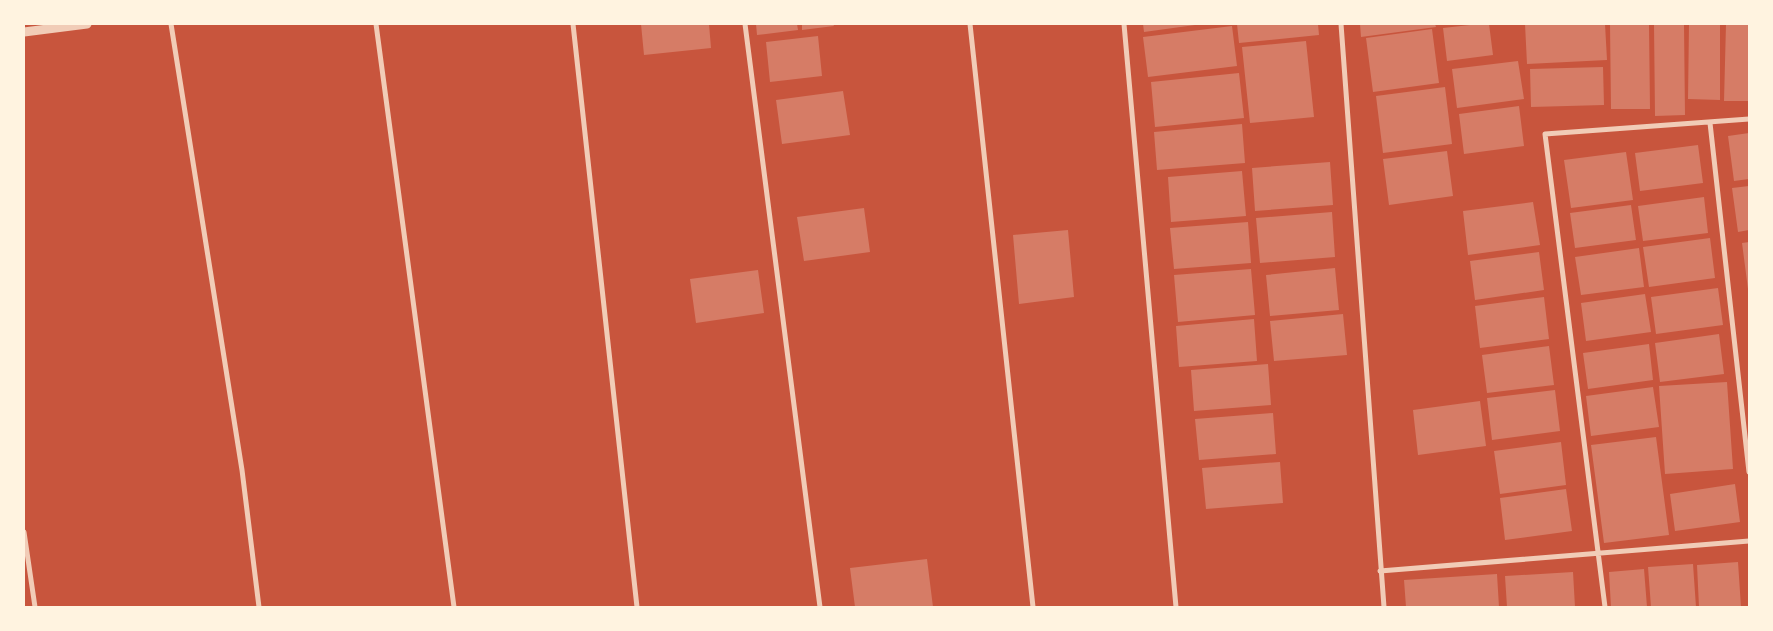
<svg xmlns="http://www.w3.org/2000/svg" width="1773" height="631" font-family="Manrope,sans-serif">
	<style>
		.building { fill: #d67c66 }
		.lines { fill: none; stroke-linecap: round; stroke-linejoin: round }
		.minor { stroke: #f1ccb7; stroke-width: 5 }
		.tertiary { stroke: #f1ccb7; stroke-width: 9 }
	</style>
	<rect width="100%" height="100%" fill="#c8553d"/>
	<!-- building -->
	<path class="building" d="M 641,24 L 709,24 L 711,48 L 644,55 Z
		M 756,24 L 797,24 L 798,30 L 757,35 Z
		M 802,24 L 833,24 L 834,26 L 802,30 Z
		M 1143,24 L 1195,24 L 1195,25 L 1144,32 Z
		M 1237,24 L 1318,24 L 1319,35 L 1239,43 Z
		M 1360,24 L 1435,24 L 1436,27 L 1361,37 Z
		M 1479,24 L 1489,24 L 1493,55 L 1447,61 L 1443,28 Z
		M 1525,24 L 1605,24 L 1607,60 L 1527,64 Z
		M 1610,24 L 1649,24 L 1650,109 L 1611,109 Z
		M 1689,24 L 1720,24 L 1720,100 L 1688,99 Z
		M 1726,24 L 1749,24 L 1749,101 L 1724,101 Z
		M 1654,25 L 1684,25 L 1685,115 L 1655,116 Z
		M 1232,26 L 1237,66 L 1148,77 L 1143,37 Z
		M 1432,29 L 1439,83 L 1373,92 L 1366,38 Z
		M 818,36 L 822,76 L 770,82 L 766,42 Z
		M 1306,41 L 1314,117 L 1250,123 L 1242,47 Z
		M 1518,61 L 1524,99 L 1457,108 L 1452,69 Z
		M 1603,67 L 1604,105 L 1531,107 L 1530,69 Z
		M 1239,73 L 1244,118 L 1155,127 L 1151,82 Z
		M 1445,87 L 1452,144 L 1383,153 L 1376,96 Z
		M 843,91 L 850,135 L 782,144 L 776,100 Z
		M 1519,106 L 1524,146 L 1464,154 L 1459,114 Z
		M 1242,124 L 1245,163 L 1157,170 L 1154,132 Z
		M 1749,133 L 1749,179 L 1734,181 L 1728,136 Z
		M 1698,145 L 1703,183 L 1640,191 L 1635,153 Z
		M 1447,151 L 1453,196 L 1389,205 L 1383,159 Z
		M 1626,152 L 1633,200 L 1571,208 L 1564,160 Z
		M 1330,162 L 1333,205 L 1255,211 L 1252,168 Z
		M 1242,171 L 1246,216 L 1171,222 L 1168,177 Z
		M 1749,186 L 1749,230 L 1738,232 L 1732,188 Z
		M 1704,197 L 1708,233 L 1643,241 L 1638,206 Z
		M 1533,202 L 1540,245 L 1468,255 L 1463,211 Z
		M 1631,205 L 1636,240 L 1575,248 L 1570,213 Z
		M 864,208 L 870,252 L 804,261 L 797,217 Z
		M 1332,212 L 1335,257 L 1260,263 L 1256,218 Z
		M 1248,222 L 1251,263 L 1174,269 L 1170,228 Z
		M 1068,230 L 1074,297 L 1019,304 L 1013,235 Z
		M 1710,238 L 1715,278 L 1649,287 L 1643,247 Z
		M 1749,242 L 1749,289 L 1748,289 L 1742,243 Z
		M 1639,248 L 1644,287 L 1581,295 L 1575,257 Z
		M 1539,252 L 1544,290 L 1475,300 L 1470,261 Z
		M 1335,268 L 1339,310 L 1270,316 L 1266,275 Z
		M 1251,269 L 1255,315 L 1178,322 L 1174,275 Z
		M 758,270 L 764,313 L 696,323 L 690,279 Z
		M 1718,288 L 1723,325 L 1656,334 L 1651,297 Z
		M 1645,294 L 1651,332 L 1586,341 L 1581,303 Z
		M 1544,297 L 1549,339 L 1480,348 L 1475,306 Z
		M 1343,314 L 1347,355 L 1274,361 L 1270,321 Z
		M 1254,319 L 1257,361 L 1179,367 L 1176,326 Z
		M 1719,334 L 1724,374 L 1660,382 L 1655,343 Z
		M 1649,344 L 1653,380 L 1588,389 L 1583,353 Z
		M 1549,346 L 1554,385 L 1487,393 L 1482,355 Z
		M 1268,364 L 1271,405 L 1194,411 L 1191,370 Z
		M 1727,382 L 1733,469 L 1665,474 L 1659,386 Z
		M 1653,387 L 1659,427 L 1591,436 L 1586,396 Z
		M 1555,390 L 1560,431 L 1492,440 L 1487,398 Z
		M 1480,401 L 1486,446 L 1418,455 L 1413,410 Z
		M 1273,413 L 1276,454 L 1199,460 L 1195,419 Z
		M 1656,437 L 1669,535 L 1604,543 L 1591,445 Z
		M 1561,442 L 1566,485 L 1500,494 L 1494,451 Z
		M 1280,462 L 1283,503 L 1206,509 L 1202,468 Z
		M 1735,484 L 1740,522 L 1675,531 L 1670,494 Z
		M 1566,489 L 1572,531 L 1505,540 L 1500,498 Z
		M 927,559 L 933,607 L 855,607 L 850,568 Z
		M 1738,562 L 1741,607 L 1699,607 L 1697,565 Z
		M 1693,564 L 1696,607 L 1651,607 L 1648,567 Z
		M 1644,569 L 1647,607 L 1611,607 L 1609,572 Z
		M 1573,572 L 1575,607 L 1507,607 L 1505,576 Z
		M 1497,574 L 1499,607 L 1406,607 L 1404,580 Z"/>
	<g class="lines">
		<!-- minor -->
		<path class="minor" d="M 171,24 L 242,470 L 259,607
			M 376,24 L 454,607
			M 573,24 L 637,607
			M 745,24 L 820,607
			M 970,24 L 1033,607
			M 1124,24 L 1176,607
			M 1341,24 L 1384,607
			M 1710,123 L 1749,472
			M 24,532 L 35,607
			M 1380,571 L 1749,541
			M 1605,607 L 1545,134 L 1749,119"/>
		<!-- tertiary -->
		<path class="tertiary" d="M 24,32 L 87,24"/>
	</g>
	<!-- border -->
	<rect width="1773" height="631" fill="none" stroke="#fff3e0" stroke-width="50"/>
</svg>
